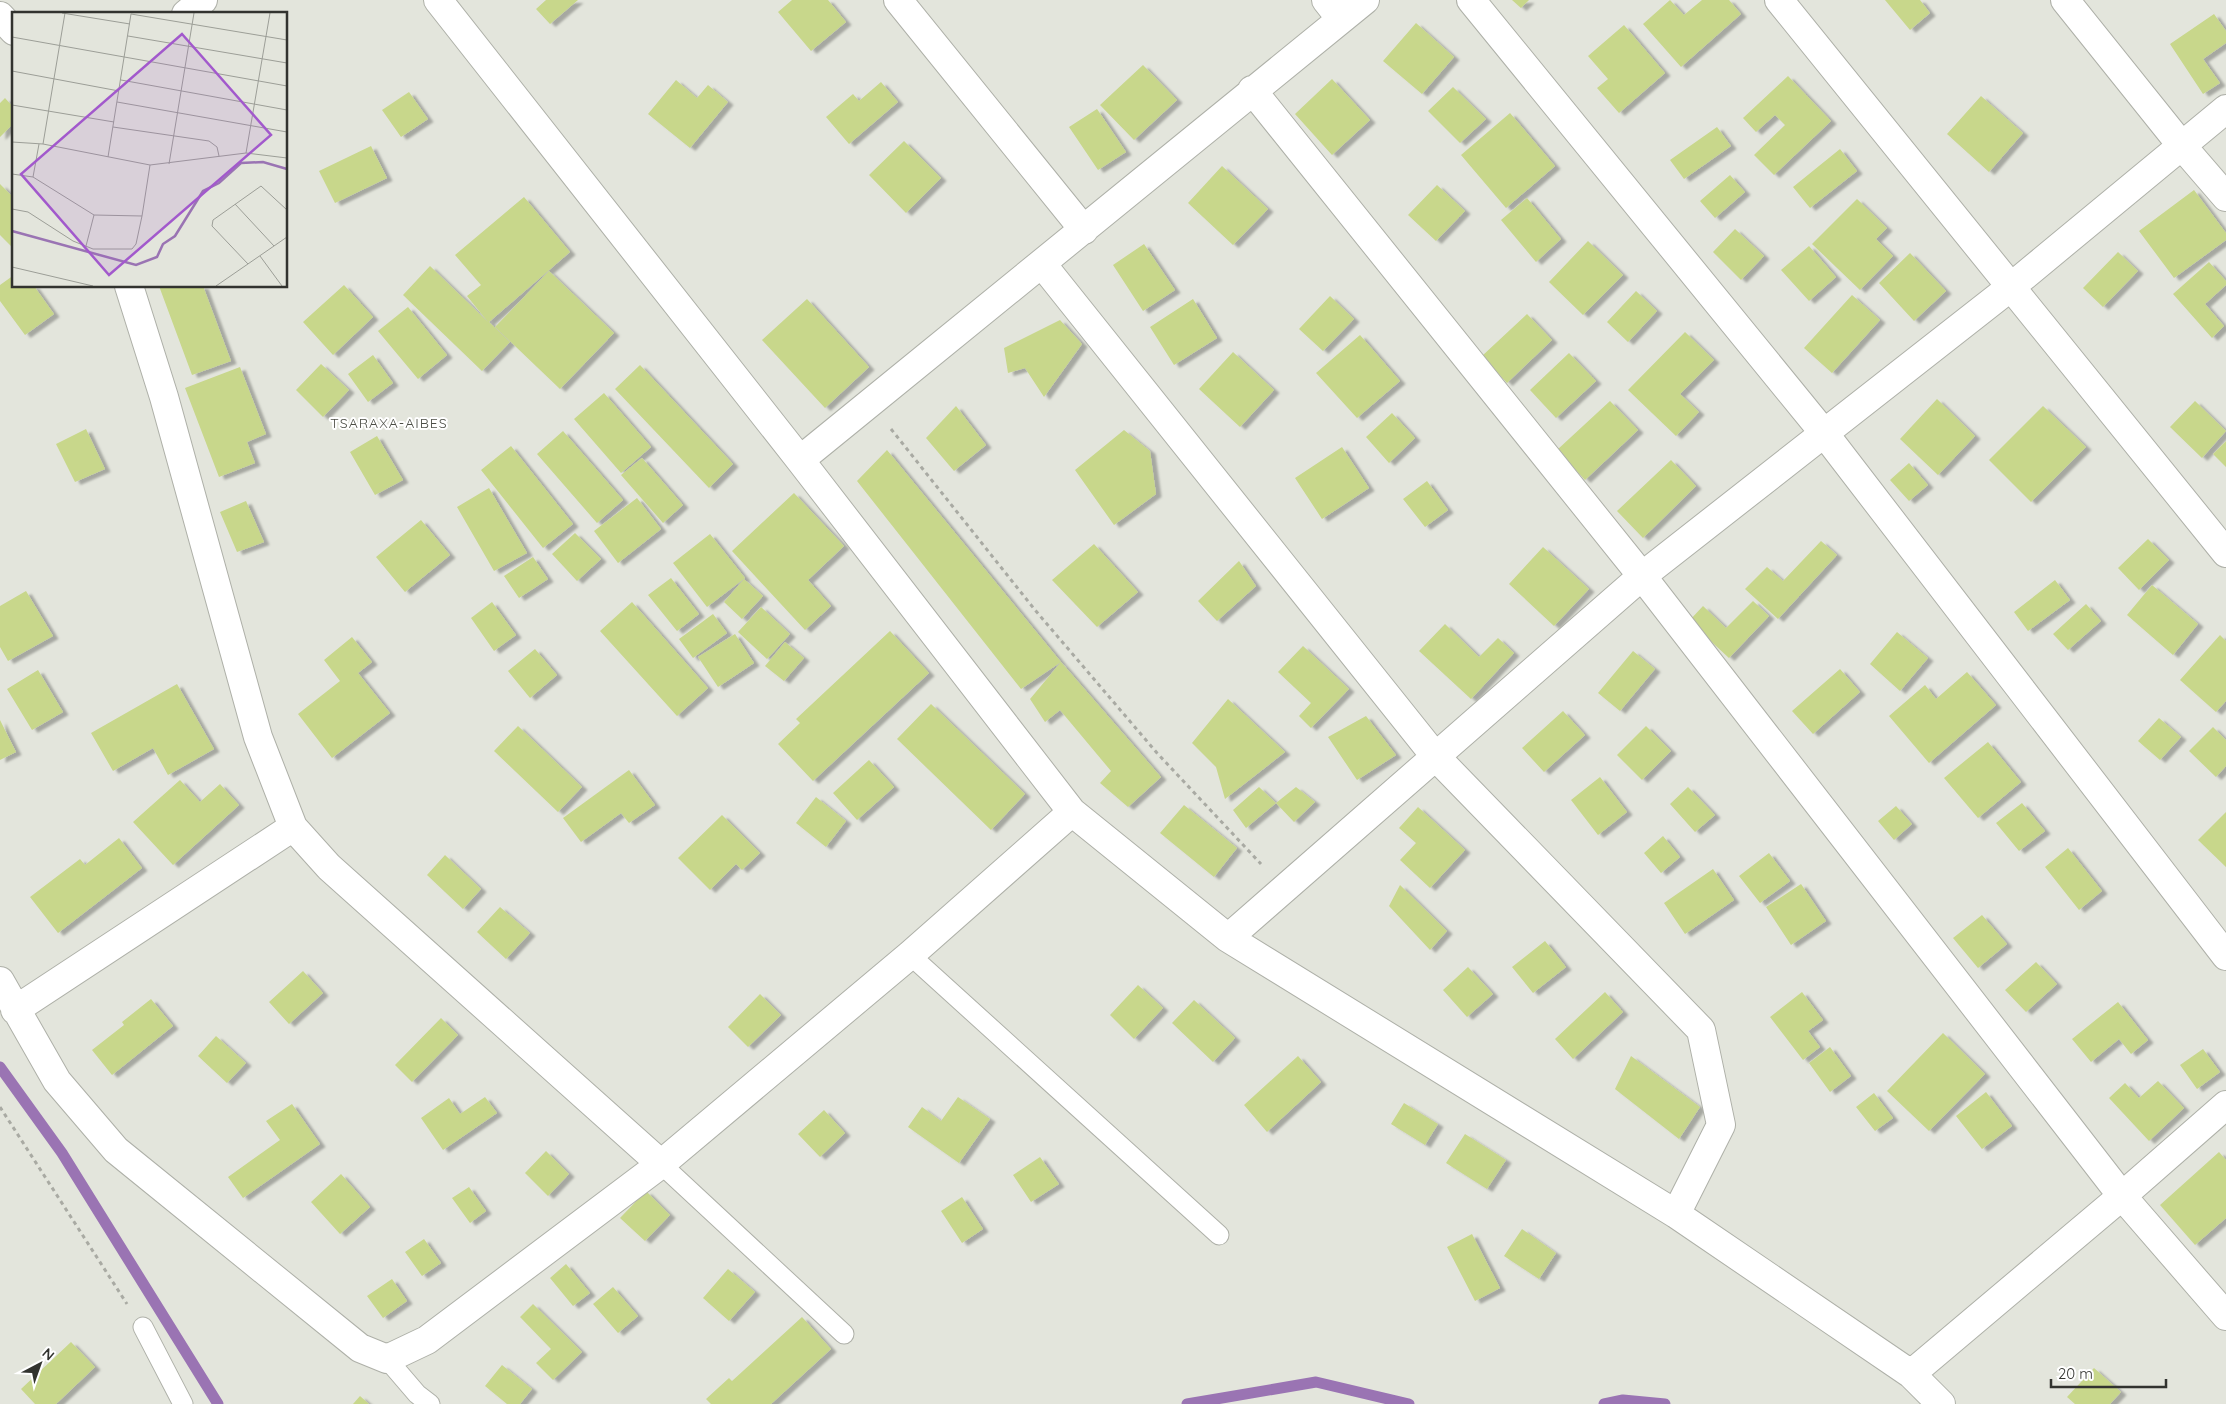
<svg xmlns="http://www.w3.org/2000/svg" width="2226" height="1404" font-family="Quicksand,sans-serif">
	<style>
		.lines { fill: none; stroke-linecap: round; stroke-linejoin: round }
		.stream { stroke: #9a74b3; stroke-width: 11 }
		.building { fill: #c8d78b; filter: url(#shadow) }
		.service-casing { stroke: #aeb0a8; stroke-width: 21 }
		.minor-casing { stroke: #aeb0a8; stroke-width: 30 }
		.path { stroke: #a9aaa3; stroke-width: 3; stroke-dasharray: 4 4; stroke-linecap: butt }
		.service { stroke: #fff; stroke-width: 19 }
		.minor { stroke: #fff; stroke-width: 28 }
		.labels { text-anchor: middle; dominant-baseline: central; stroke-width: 4; stroke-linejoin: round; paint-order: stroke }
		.neighbourhood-label { font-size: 14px; letter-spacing: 1px; fill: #4b4d45; stroke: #fff }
		.inset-river { fill: none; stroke: #9a74b3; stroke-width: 2.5 }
		.inset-road { fill: none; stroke: #9c9e97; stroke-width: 1 }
		.view { fill: #a259cc; fill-opacity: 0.15; stroke: #a259cc; stroke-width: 2.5 }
		.inset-edge { fill: none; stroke: #32332f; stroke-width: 2.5 }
	</style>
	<defs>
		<filter id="shadow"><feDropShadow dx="5.5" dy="3" stdDeviation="1" flood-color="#0004"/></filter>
	</defs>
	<rect width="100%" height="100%" fill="#e3e5dc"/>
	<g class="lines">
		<!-- stream -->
		<path class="stream" d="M 0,1067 L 62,1153 L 218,1404
			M 1187,1404 L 1316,1382 L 1409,1404
			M 1604,1404 L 1623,1400 L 1665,1404"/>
	</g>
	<!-- building -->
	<path class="building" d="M 546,0 L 578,0 L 550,24 L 536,9 Z
		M 792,0 L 828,0 L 846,22 L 811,51 L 778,12 Z
		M 1512,0 L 1529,0 L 1521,8 Z
		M 1670,0 L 1684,15 L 1702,0 L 1729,0 L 1741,14 L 1681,67 L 1643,24 Z
		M 1885,0 L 1920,0 L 1930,13 L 1910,30 Z
		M 2214,14 L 2226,31 L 2226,43 L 2203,59 L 2220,83 L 2203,94 L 2170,44 Z
		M 1416,23 L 1454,57 L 1422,94 L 1383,61 Z
		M 1624,25 L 1665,73 L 1619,113 L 1597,88 L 1608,79 L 1588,56 Z
		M 1143,65 L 1177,100 L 1134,140 L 1100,105 Z
		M 1788,76 L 1831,121 L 1774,175 L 1754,155 L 1785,125 L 1775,115 L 1756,132 L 1743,118 Z
		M 1332,79 L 1370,120 L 1332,155 L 1295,114 Z
		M 676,80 L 697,98 L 708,85 L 728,102 L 690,148 L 648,114 Z
		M 881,82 L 898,102 L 849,144 L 826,117 L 853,94 L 859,101 Z
		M 1453,87 L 1486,119 L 1460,143 L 1428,111 Z
		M 409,92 L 428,119 L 401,137 L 382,110 Z
		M 1981,96 L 2023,133 L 1989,172 L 1947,134 Z
		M 5,98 L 14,108 L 14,123 L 0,137 L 0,103 Z
		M 1097,109 L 1126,152 L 1098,170 L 1069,127 Z
		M 1510,113 L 1555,166 L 1506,208 L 1461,155 Z
		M 1717,127 L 1731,146 L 1684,179 L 1670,160 Z
		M 904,141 L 941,178 L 906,213 L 869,175 Z
		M 371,146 L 387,178 L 335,203 L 319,171 Z
		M 1840,149 L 1857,171 L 1810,208 L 1793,187 Z
		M 1222,166 L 1268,209 L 1233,245 L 1188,203 Z
		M 1730,175 L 1745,192 L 1715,218 L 1700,201 Z
		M 0,184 L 14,198 L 13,248 L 0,235 Z
		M 1437,185 L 1465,211 L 1436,241 L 1408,215 Z
		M 2194,190 L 2226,233 L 2226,240 L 2174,278 L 2139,231 Z
		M 524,197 L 570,252 L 489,322 L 510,342 L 482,371 L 403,295 L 430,266 L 488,322 L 467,296 L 481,285 L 455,255 Z
		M 1527,198 L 1561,239 L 1536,262 L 1501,220 Z
		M 1857,199 L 1887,228 L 1876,239 L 1893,256 L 1860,290 L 1812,244 Z
		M 1735,229 L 1764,256 L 1741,280 L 1713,252 Z
		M 1588,241 L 1623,275 L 1583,315 L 1549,282 Z
		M 1144,244 L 1175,290 L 1143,311 L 1113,265 Z
		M 1809,246 L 1836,277 L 1809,301 L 1781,270 Z
		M 2118,252 L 2138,271 L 2103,307 L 2083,288 Z
		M 1910,253 L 1946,291 L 1914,321 L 1879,283 Z
		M 2209,262 L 2226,281 L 2226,285 L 2205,304 L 2224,326 L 2212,338 L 2173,294 Z
		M 549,271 L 614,333 L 560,389 L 495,327 Z
		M 14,275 L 14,286 L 34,286 L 54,314 L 25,335 L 0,301 L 0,285 Z
		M 344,285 L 373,317 L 333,355 L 303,322 Z
		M 159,286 L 203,286 L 231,361 L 192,375 Z
		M 1636,291 L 1657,311 L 1628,342 L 1607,322 Z
		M 1852,295 L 1880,320 L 1832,373 L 1804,348 Z
		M 1330,296 L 1354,319 L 1323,351 L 1299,329 Z
		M 807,299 L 869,367 L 825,408 L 762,340 Z
		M 1193,299 L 1217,338 L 1174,365 L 1150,327 Z
		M 408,307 L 447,355 L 418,379 L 378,331 Z
		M 1527,314 L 1552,340 L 1507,383 L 1482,356 Z
		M 1060,320 L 1082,344 L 1044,397 L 1025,368 L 1008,373 L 1004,348 Z
		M 1685,332 L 1714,360 L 1680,394 L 1699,412 L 1676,436 L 1628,390 Z
		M 1360,335 L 1400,381 L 1357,418 L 1316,373 Z
		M 1233,352 L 1274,390 L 1240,427 L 1199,389 Z
		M 1569,353 L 1596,381 L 1556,418 L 1530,390 Z
		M 373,355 L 393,383 L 368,402 L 348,374 Z
		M 321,364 L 349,390 L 323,417 L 296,390 Z
		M 640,365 L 733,464 L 709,488 L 615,389 Z
		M 240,367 L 266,434 L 247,442 L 255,463 L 219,477 L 185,388 Z
		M 604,393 L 651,447 L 621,473 L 574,419 Z
		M 1937,399 L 1975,436 L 1938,475 L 1900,439 Z
		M 1610,401 L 1638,430 L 1585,480 L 1557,450 Z
		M 2195,401 L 2226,431 L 2202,458 L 2170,427 Z
		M 956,406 L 986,445 L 954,471 L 926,438 Z
		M 2043,406 L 2086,447 L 2031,502 L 1989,460 Z
		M 1392,413 L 1415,438 L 1389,463 L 1366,437 Z
		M 86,429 L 105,469 L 75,482 L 56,444 Z
		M 1124,430 L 1150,451 L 1156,494 L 1114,525 L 1075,470 Z
		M 563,431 L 623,500 L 597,523 L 537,454 Z
		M 377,436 L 403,480 L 375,495 L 350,452 Z
		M 2226,441 L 2226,467 L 2213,454 Z
		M 511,446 L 573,524 L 543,548 L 481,470 Z
		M 1342,447 L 1369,488 L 1322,519 L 1295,478 Z
		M 887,450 L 1061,662 L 1161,777 L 1128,807 L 1100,783 L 1111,771 L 1060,710 L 1045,722 L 1030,699 L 1061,662 L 1021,689 L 857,481 Z
		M 642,458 L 683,505 L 663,523 L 621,475 Z
		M 1671,460 L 1696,486 L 1643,538 L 1617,511 Z
		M 1909,463 L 1928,485 L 1909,501 L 1890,480 Z
		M 1427,481 L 1448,510 L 1425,527 L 1403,499 Z
		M 489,488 L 527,553 L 494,571 L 457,507 Z
		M 794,493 L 844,546 L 808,580 L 831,606 L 805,630 L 732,551 Z
		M 637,498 L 661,529 L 618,563 L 594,531 Z
		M 246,501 L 264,542 L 237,552 L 220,512 Z
		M 421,520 L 450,555 L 405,592 L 376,557 Z
		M 575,533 L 601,559 L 577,581 L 552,554 Z
		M 710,534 L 745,578 L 707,607 L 673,563 Z
		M 2148,539 L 2169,560 L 2139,590 L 2118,568 Z
		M 1821,541 L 1837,555 L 1778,619 L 1745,589 L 1767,567 L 1783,581 Z
		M 1094,544 L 1138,592 L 1097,627 L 1052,580 Z
		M 1543,547 L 1589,589 L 1554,626 L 1509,584 Z
		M 533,557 L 548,579 L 519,598 L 504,576 Z
		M 1239,561 L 1256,586 L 1217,621 L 1198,601 Z
		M 671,578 L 699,614 L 677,631 L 648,595 Z
		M 744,579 L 763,596 L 742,619 L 724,602 Z
		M 2055,580 L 2070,600 L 2028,631 L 2014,612 Z
		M 2152,585 L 2198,624 L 2173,655 L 2127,615 Z
		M 26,591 L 53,636 L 8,661 L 0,647 L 0,606 Z
		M 1753,601 L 1769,616 L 1729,658 L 1689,621 L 1703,606 L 1726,628 Z
		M 492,602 L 516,635 L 494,651 L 471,618 Z
		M 632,602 L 708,688 L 677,716 L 600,631 Z
		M 2086,604 L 2101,621 L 2068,650 L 2053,634 Z
		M 761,607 L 790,634 L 767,659 L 738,632 Z
		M 713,614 L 727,633 L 693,658 L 679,639 Z
		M 1445,624 L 1479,657 L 1498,638 L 1514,653 L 1471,699 L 1419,651 Z
		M 890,631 L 929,673 L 813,781 L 778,744 L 800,723 L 796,719 Z
		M 1897,632 L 1928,658 L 1900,691 L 1870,664 Z
		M 735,634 L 754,663 L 718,687 L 698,657 Z
		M 2220,635 L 2226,641 L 2226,701 L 2216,712 L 2180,680 Z
		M 352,637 L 372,662 L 358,673 L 390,713 L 332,758 L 298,714 L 340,681 L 324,660 Z
		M 785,642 L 804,658 L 784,681 L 765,666 Z
		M 1303,646 L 1349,689 L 1311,728 L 1299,716 L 1311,703 L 1278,672 Z
		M 535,649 L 557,675 L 530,698 L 508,671 Z
		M 1633,651 L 1655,669 L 1620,711 L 1598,693 Z
		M 1840,669 L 1860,692 L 1813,734 L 1792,711 Z
		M 38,670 L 63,712 L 32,730 L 7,689 Z
		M 1967,672 L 1996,705 L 1929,763 L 1889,716 L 1925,685 L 1936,699 Z
		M 177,684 L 214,749 L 168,775 L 153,748 L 113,771 L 91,733 Z
		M 1228,699 L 1285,752 L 1225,799 L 1216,767 L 1192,743 Z
		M 931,704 L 1025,794 L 991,830 L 897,739 Z
		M 1563,711 L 1585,735 L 1544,772 L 1522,748 Z
		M 1366,716 L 1396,755 L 1357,780 L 1328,737 Z
		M 2159,718 L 2181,737 L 2160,760 L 2138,741 Z
		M 0,720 L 16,752 L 0,760 Z
		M 518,726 L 582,787 L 558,812 L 494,751 Z
		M 1646,726 L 1671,751 L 1642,780 L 1617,755 Z
		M 2213,727 L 2226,740 L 2226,766 L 2216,777 L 2189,751 Z
		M 1988,742 L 2021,782 L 1978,818 L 1944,778 Z
		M 869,760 L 894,787 L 857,820 L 833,793 Z
		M 629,770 L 655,805 L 629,823 L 621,813 L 581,842 L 563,818 Z
		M 1600,777 L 1627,812 L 1598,835 L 1571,800 Z
		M 180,780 L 200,802 L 220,784 L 239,805 L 173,865 L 133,822 Z
		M 1259,787 L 1276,803 L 1296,787 L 1315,802 L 1294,822 L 1276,803 L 1246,828 L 1233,810 Z
		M 1688,787 L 1715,815 L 1695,832 L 1670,804 Z
		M 816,797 L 846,821 L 826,847 L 796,823 Z
		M 2022,803 L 2045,831 L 2019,851 L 1996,823 Z
		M 1184,805 L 1237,848 L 1214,877 L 1160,833 Z
		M 1896,806 L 1912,824 L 1894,840 L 1878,821 Z
		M 1418,807 L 1465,850 L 1430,888 L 1400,860 L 1416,843 L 1399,828 Z
		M 2226,812 L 2226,867 L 2198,840 Z
		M 722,815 L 760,853 L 742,870 L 736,864 L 710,890 L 678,858 Z
		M 1663,836 L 1680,857 L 1661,873 L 1644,853 Z
		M 119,838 L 142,868 L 58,933 L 30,897 L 80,859 L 85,865 Z
		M 2068,848 L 2102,891 L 2079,910 L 2045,867 Z
		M 1769,853 L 1790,881 L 1760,903 L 1739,876 Z
		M 445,855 L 481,889 L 463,909 L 427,875 Z
		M 1713,869 L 1734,900 L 1685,934 L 1664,903 Z
		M 1801,884 L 1826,921 L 1791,945 L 1766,907 Z
		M 1400,885 L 1447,931 L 1430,950 L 1389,906 Z
		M 500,907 L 530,933 L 506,959 L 477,932 Z
		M 1982,915 L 2007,944 L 1978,968 L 1953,938 Z
		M 1545,941 L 1566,967 L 1533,993 L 1512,967 Z
		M 2036,962 L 2057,984 L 2026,1012 L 2005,990 Z
		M 1468,967 L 1493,994 L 1467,1017 L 1443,990 Z
		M 303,971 L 323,993 L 289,1024 L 269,1002 Z
		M 1138,985 L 1163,1008 L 1134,1039 L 1110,1015 Z
		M 1605,992 L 1623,1012 L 1573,1059 L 1555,1039 Z
		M 1802,992 L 1823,1020 L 1808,1031 L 1820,1047 L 1803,1060 L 1770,1017 Z
		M 760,994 L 781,1015 L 748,1047 L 728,1027 Z
		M 151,999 L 173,1026 L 112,1075 L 92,1050 L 124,1025 L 122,1022 Z
		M 1194,1000 L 1235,1038 L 1213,1062 L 1172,1023 Z
		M 2118,1002 L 2148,1040 L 2131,1054 L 2119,1039 L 2091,1062 L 2072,1039 Z
		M 441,1018 L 458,1035 L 412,1082 L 395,1065 Z
		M 1943,1033 L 1985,1074 L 1929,1131 L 1887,1091 Z
		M 216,1036 L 246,1063 L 227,1083 L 198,1056 Z
		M 1830,1047 L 1851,1076 L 1830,1092 L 1809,1063 Z
		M 2203,1049 L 2220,1072 L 2197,1089 L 2180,1065 Z
		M 1298,1056 L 1321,1082 L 1267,1132 L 1244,1105 Z
		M 1631,1056 L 1700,1107 L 1679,1139 L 1615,1089 Z
		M 2158,1081 L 2184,1108 L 2149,1141 L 2109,1098 L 2125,1083 L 2139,1098 Z
		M 1986,1092 L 2012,1126 L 1982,1149 L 1956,1116 Z
		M 1874,1093 L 1893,1118 L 1875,1131 L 1856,1107 Z
		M 485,1097 L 497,1113 L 443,1150 L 421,1118 L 449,1098 L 460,1114 Z
		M 958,1097 L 990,1119 L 959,1163 L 908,1127 L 922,1107 L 941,1121 Z
		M 1404,1103 L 1438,1124 L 1425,1145 L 1391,1124 Z
		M 292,1104 L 320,1144 L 243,1198 L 228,1177 L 280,1140 L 266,1121 Z
		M 824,1110 L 845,1133 L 820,1157 L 798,1134 Z
		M 1465,1134 L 1506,1160 L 1487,1189 L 1446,1163 Z
		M 546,1151 L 569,1174 L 548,1196 L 525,1173 Z
		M 2219,1152 L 2226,1160 L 2226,1218 L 2195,1245 L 2160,1205 Z
		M 1040,1157 L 1059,1184 L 1031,1202 L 1013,1175 Z
		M 341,1174 L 370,1207 L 340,1234 L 311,1202 Z
		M 469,1187 L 486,1211 L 470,1223 L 452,1198 Z
		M 646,1191 L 670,1215 L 645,1241 L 620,1218 Z
		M 962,1197 L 983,1229 L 962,1243 L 941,1211 Z
		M 1522,1229 L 1556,1253 L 1539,1279 L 1504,1256 Z
		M 1472,1234 L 1500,1288 L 1475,1301 L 1447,1247 Z
		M 424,1239 L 441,1263 L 422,1276 L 405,1252 Z
		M 566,1264 L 590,1293 L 573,1306 L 550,1278 Z
		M 728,1269 L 755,1292 L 729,1321 L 703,1298 Z
		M 392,1279 L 407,1301 L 383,1318 L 367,1296 Z
		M 613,1287 L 638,1316 L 618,1333 L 593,1304 Z
		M 533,1304 L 582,1352 L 553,1380 L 536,1363 L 551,1349 L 520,1317 Z
		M 802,1317 L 831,1349 L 771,1404 L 711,1404 L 706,1399 L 729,1378 L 732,1381 Z
		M 71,1342 L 95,1367 L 56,1404 L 35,1404 L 21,1389 Z
		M 502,1365 L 532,1389 L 520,1404 L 507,1404 L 485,1386 Z
		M 2094,1368 L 2121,1392 L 2110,1404 L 2075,1404 L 2067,1397 Z
		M 360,1396 L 369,1404 L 353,1404 Z"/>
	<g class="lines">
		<!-- service casing -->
		<g class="service-casing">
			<path id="service" d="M 910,955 L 1219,1235
				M 661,1164 L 844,1334
				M 143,1327 L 183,1404
				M 387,1359 L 417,1394 L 430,1404"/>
		</g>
		<!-- minor casing -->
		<g class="minor-casing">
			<path id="minor" d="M 438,0 L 800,460 L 1072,812 L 1228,938 L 1676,1214 L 1911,1374 L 1941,1404
				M 898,0 L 1084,230
				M 1326,0 L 1341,19
				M 1471,0 L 1824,433 L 2226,956
				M 1779,0 L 2226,553
				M 2065,0 L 2182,146 L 2226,197
				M 186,14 L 203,0
				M 0,16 L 14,31
				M 1252,90 L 1642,576 L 2122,1196 L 2226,1316
				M 1042,264 L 1435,756 L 1701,1030 L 1721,1125 L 1676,1214
				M 129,286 L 164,397 L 258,737 L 293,827 L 329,867 L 661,1164
				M 800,460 L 1365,0
				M 1228,938 L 1642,576 L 2012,286 L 2226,109
				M 0,981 L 57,1081 L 116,1150 L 360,1348 L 387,1359 L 427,1340 L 661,1164 L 910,955 L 1072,812
				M 15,1010 L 293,827
				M 1911,1374 L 2122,1196 L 2226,1105"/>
		</g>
		<!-- path -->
		<path class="path" d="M 891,429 L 1035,610 L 1157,753 L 1261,864
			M 0,1107 L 127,1304"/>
		<!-- service -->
		<use href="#service" class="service"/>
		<!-- minor -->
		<use href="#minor" class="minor"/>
	</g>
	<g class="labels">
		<!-- neighbourhood labels -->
		<g class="neighbourhood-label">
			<text x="389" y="423">TSARAXA-AIBES</text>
		</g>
	</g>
	<!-- overview -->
	<g transform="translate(12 12)">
		<rect width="275" height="275" fill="#e3e5dc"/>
		<path class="inset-river" d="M 0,219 L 124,253 L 145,245 L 151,232 L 163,224 L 191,179 L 207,171 L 229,151 L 251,150 L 275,157"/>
		<path class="inset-road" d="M 50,1 L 118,12M 116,24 L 275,51M 0,25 L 275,74M 0,59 L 107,79M 109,68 L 275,98M 105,90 L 275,120M 0,93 L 102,110M 101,115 L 197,129 L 205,135 L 207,144M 0,130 L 31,132 L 138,153 L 234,141 L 275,146M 31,132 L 53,1M 234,141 L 258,1M 96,145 L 119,2 L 275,28M 157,152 L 182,1M 0,162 L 21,165 L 82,203 L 130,204M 21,165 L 27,132M 223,192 L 262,234M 0,197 L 16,200 L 61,229 L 81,237 L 120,237 L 124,232 L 130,204 L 138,153M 74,234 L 82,203M 248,244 L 270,274M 236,252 L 200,214 L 201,208 L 249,174 L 275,198M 0,255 L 81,274M 204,274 L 275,225"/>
		<path class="view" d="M 170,22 L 259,123 L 97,263 L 9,162 Z"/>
		<rect width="275" height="275" class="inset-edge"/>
	</g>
	<!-- north arrow -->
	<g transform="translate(40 1364) rotate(41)" stroke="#ffffff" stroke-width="4" paint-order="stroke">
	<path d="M0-4L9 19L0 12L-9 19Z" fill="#32332f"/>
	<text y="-8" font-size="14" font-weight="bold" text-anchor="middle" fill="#32332f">N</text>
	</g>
	<!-- scale -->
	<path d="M2051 1379v8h115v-8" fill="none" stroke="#32332f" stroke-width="2.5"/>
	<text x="2058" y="1379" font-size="15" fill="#32332f" stroke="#ffffff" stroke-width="4" paint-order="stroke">20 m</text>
</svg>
